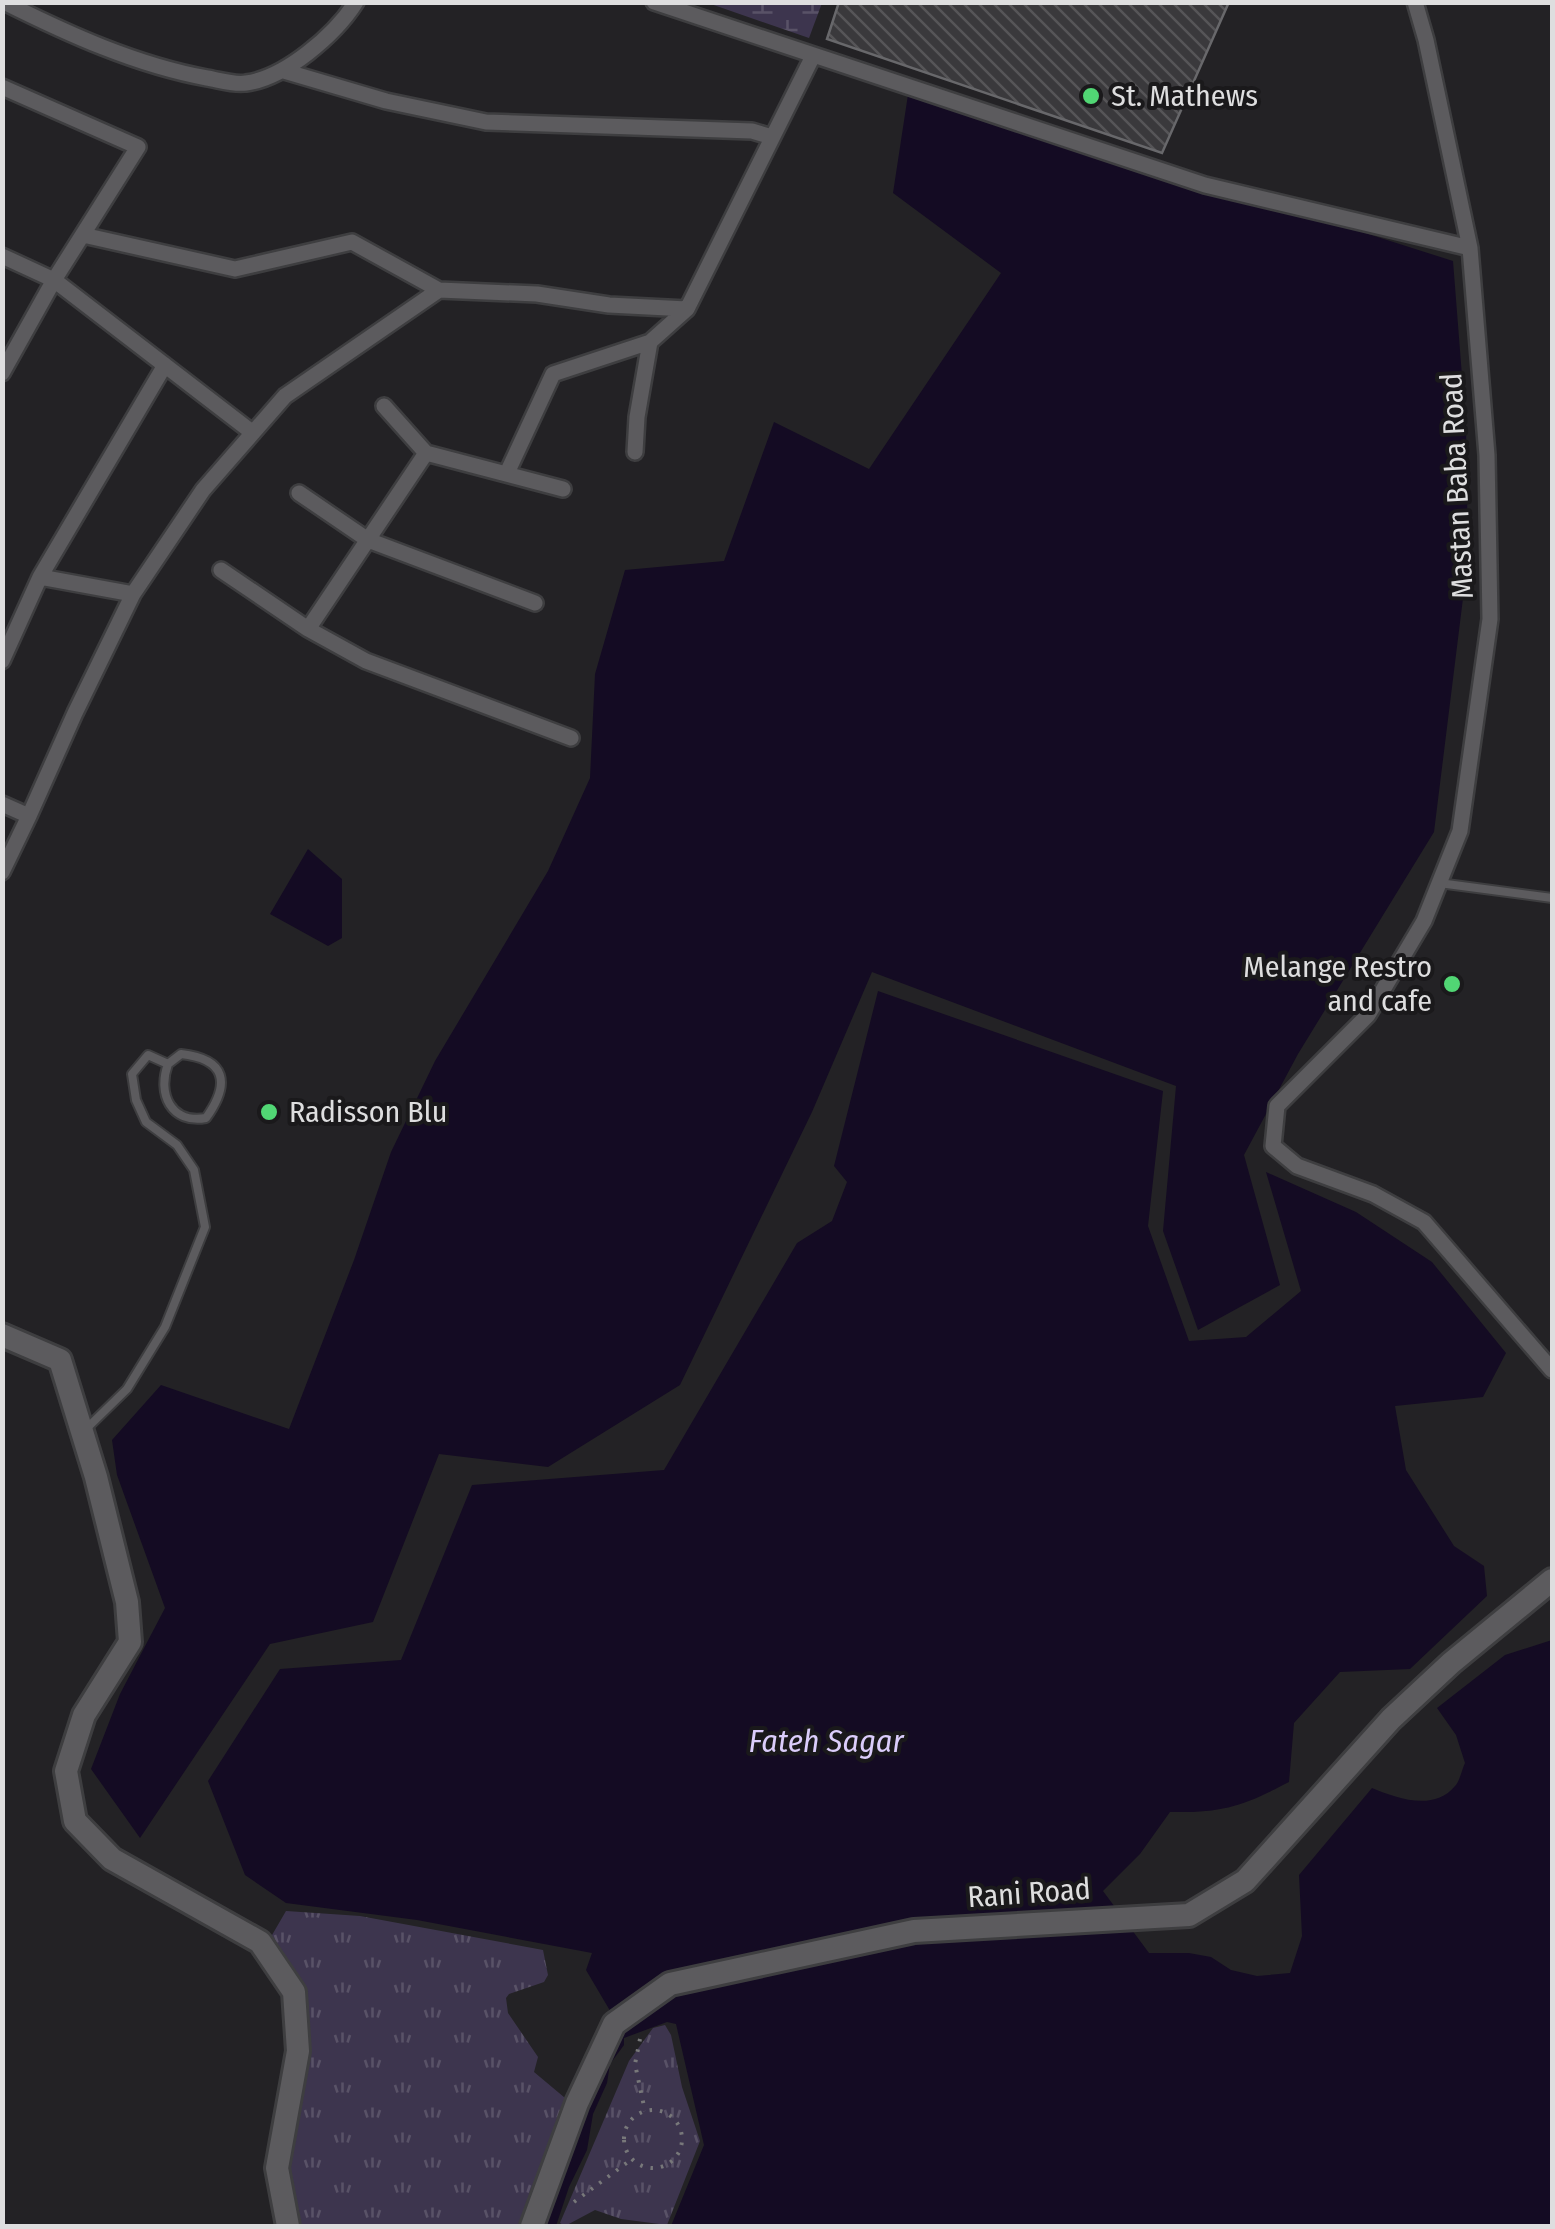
<svg xmlns="http://www.w3.org/2000/svg" width="1555" height="2229" font-family="'Fira Sans Condensed',sans-serif">
	<style>
		.grass { fill: url(#grass-tufts) }
		.wetland { fill: url(#wetland-marsh) }
		.water { fill: #140b23 }
		.building { fill: url(#building-back-hatch); stroke: #68686b; stroke-width: 2.5 }
		.lines { fill: none; stroke-linecap: round; stroke-linejoin: round }
		.lane-casing { stroke: #3e3e40; stroke-width: 12 }
		.street-casing { stroke: #3e3e40; stroke-width: 20 }
		.secondary-casing { stroke: #3e3e40; stroke-width: 28 }
		.path { stroke: #78787a; stroke-width: 4; stroke-dasharray: 2.5 8; stroke-linecap: butt }
		.lane { stroke: #5c5b5e; stroke-width: 8 }
		.street { stroke: #5c5b5e; stroke-width: 15 }
		.secondary { stroke: #5c5b5e; stroke-width: 22 }
		.poi-dot { fill: #51d674; stroke: #1a191b; stroke-width: 4 }
		.labels { text-anchor: middle; dominant-baseline: central; stroke-width: 8; stroke-linejoin: round; paint-order: stroke }
		.poi-label { font-size: 30px; fill: #dededf; stroke: #1a191b; text-anchor: start }
		.street-label { font-size: 30px; fill: #dededf; stroke: #1a191b }
		.water-label { font-size: 32px; font-style: italic; fill: #dbcdfb; stroke: #1a191b }
	</style>
	<defs>
		<pattern id="grass-tufts" width="24" height="20" patternUnits="userSpaceOnUse" patternTransform="scale(2.5)"><rect width="24" height="20" fill="#3d354e"/><path d="M3 7l-1-3M5 7V3M7 7l1-3M15 17l-1-3M17 17v-4M19 17l1-3" fill="none" stroke="#595267"/></pattern>
		<pattern id="wetland-marsh" width="20" height="14" patternUnits="userSpaceOnUse" patternTransform="scale(2.5)"><rect width="20" height="14" fill="#3d354e"/><path d="M1 5h8M5 5V1M11 12h8M15 12V8" fill="none" stroke="#595267"/></pattern>
		<pattern id="building-back-hatch" width="6" height="6" patternUnits="userSpaceOnUse" patternTransform="scale(2.5)"><rect width="6" height="6" fill="#3a393c"/><path d="M-1 5l2 2M0 0l6 6M5-1l2 2" fill="none" stroke="#565558"/></pattern>
	</defs>
	<rect width="100%" height="100%" fill="#232225"/>
	<!-- grass -->
	<path class="grass" d="M 286,1911 L 360,1916 L 543,1950 L 548,1975 L 544,1982 L 509,1994 L 506,1998 L 508,2013 L 538,2057 L 534,2072 L 571,2103 L 521,2226 L 297,2226 L 286,2168 L 305,2062 L 268,1942 Z
		M 665,2025 L 671,2035 L 682,2087 L 700,2141 L 667,2225 L 621,2219 L 595,2210 L 565,2226 L 560,2223 L 629,2061 L 653,2028 Z"/>
	<!-- wetland -->
	<path class="wetland" d="M 708,3 L 822,3 L 809,38 Z"/>
	<!-- water -->
	<path class="water" d="M 909,88 L 1453,261 L 1466,427 L 1468,558 L 1434,832 L 1298,1054 L 1244,1155 L 1280,1285 L 1198,1330 L 1163,1231 L 1176,1086 L 872,972 L 812,1112 L 680,1385 L 548,1467 L 439,1454 L 373,1622 L 270,1644 L 140,1838 L 91,1769 L 120,1694 L 165,1608 L 117,1475 L 112,1440 L 161,1385 L 289,1429 L 354,1260 L 391,1152 L 435,1061 L 548,871 L 590,778 L 595,674 L 625,570 L 724,561 L 774,422 L 869,469 L 1001,273 L 893,193 Z
		M 308,849 L 342,879 L 342,938 L 328,946 L 270,914 Z
		M 878,991 L 1163,1091 L 1148,1226 L 1189,1341 L 1246,1337 L 1301,1291 L 1266,1172 L 1356,1212 L 1432,1262 L 1506,1353 L 1483,1397 L 1395,1406 L 1406,1470 L 1454,1546 L 1484,1566 L 1487,1596 L 1410,1669 L 1340,1672 L 1294,1723 L 1289,1782 C 1243,1806 1223,1813 1170,1812 L 1140,1854 L 1103,1891 L 1149,1953 L 1189,1953 L 1211,1957 L 1231,1970 L 1257,1976 L 1290,1973 L 1302,1936 L 1299,1875 L 1372,1788 C 1396,1798 1434,1812 1455,1786 C 1460,1781 1462,1769 1465,1763 L 1456,1735 L 1437,1708 L 1505,1655 L 1552,1640 L 1552,2226 L 671,2226 L 704,2145 L 676,2024 L 667,2022 L 624,2038 L 624,2045 L 610,2064 L 607,2083 L 593,2114 L 587,2150 L 569,2187 L 556,2226 L 542,2226 L 573,2144 L 622,2031 L 586,1970 L 592,1953 L 417,1920 L 286,1903 L 245,1875 L 208,1781 L 280,1669 L 401,1660 L 472,1485 L 664,1470 L 797,1243 L 832,1221 L 847,1182 L 834,1166 Z"/>
	<!-- building -->
	<path class="building" d="M 839,2 L 1229,2 L 1162,153 L 827,39 Z"/>
	<g class="lines">
		<!-- lane casing -->
		<g class="lane-casing">
			<path id="lane" d="M 1439,883 L 1552,898
				M 86,1429 L 127,1389 L 165,1327 L 205,1227 L 194,1170 L 177,1145 L 146,1122 L 136,1100 L 132,1074 L 148,1055 L 168,1064 L 181,1054 C 226,1059 231,1083 206,1118 C 171,1124 157,1094 168,1064"/>
		</g>
		<!-- street casing -->
		<g class="street-casing">
			<path id="street" d="M 4,2 C 68,34 136,65 207,78 C 219,80 234,85 246,83 C 285,78 335,35 356,2
				M 654,2 L 1205,185 L 1470,248 L 1487,455 L 1490,619 L 1460,831 L 1424,921 L 1368,1015 L 1277,1106 L 1273,1146 L 1297,1166 L 1373,1194 L 1424,1222 L 1552,1370
				M 1415,2 L 1426,40 L 1470,248
				M 284,71 L 386,101 L 486,122 L 752,131 L 772,137
				M 2,87 L 138,147 L 54,280 L 2,373
				M 83,235 L 235,269 L 352,242 L 439,290
				M 2,256 L 54,280 L 253,433
				M 384,406 L 426,453
				M 635,452 L 637,417 L 650,342
				M 507,473 L 553,374 L 650,342 L 687,309
				M 299,493 L 368,540 L 535,603
				M 221,570 L 308,629 L 366,661 L 571,738
				M 40,577 L 165,365
				M 308,629 L 426,453 L 563,489
				M 2,661 L 40,577 L 133,594
				M 2,804 L 29,816 L 2,872
				M 29,816 L 75,713 L 133,594 L 203,490 L 285,396 L 439,290 L 537,294 L 609,305 L 687,309 L 813,56"/>
		</g>
		<!-- secondary casing -->
		<g class="secondary-casing">
			<path id="secondary" d="M 2,1335 L 60,1360 L 96,1477 L 127,1602 L 130,1642 L 84,1715 L 66,1771 L 75,1821 L 112,1859 L 260,1942 L 294,1992 L 298,2051 L 277,2168 L 288,2226
				M 532,2226 L 577,2103 L 614,2024 L 670,1984 L 914,1931 L 1189,1915 L 1245,1881 L 1391,1719 L 1451,1663 L 1552,1580"/>
		</g>
		<!-- path -->
		<path class="path" d="M 640,2039 L 635,2064 L 645,2111
			M624 2139a29 29 0 1 1 58 0a29 29 0 1 1-58 0Z
			M 574,2202 L 632,2159"/>
		<!-- lane -->
		<use href="#lane" class="lane"/>
		<!-- street -->
		<use href="#street" class="street"/>
		<!-- secondary -->
		<use href="#secondary" class="secondary"/>
	</g>
	<!-- markers -->
	<g class="poi-dot">
		<circle cx="1091" cy="96" r="10"/>
		<circle cx="1452" cy="984" r="10"/>
		<circle cx="269" cy="1112" r="10"/>
	</g>
	<g class="labels">
		<!-- poi labels -->
		<g class="poi-label">
			<text x="1111" y="96">St. Mathews</text>
			<text x="1432" y="967" text-anchor="end">Melange Restro<tspan x="1432" dy="34">and cafe</tspan></text>
			<text x="289" y="1112">Radisson Blu</text>
		</g>
		<!-- street labels -->
		<g class="street-label">
			<text transform="translate(1457 486) rotate(-93)">Mastan Baba Road</text>
			<text transform="translate(1029 1893) rotate(-4)">Rani Road</text>
		</g>
		<!-- water labels -->
		<g class="water-label">
			<text x="826" y="1741">Fateh Sagar</text>
		</g>
	</g>
	<!-- border -->
	<rect width="1555" height="2229" fill="none" stroke="#dededf" stroke-width="10"/>
</svg>
